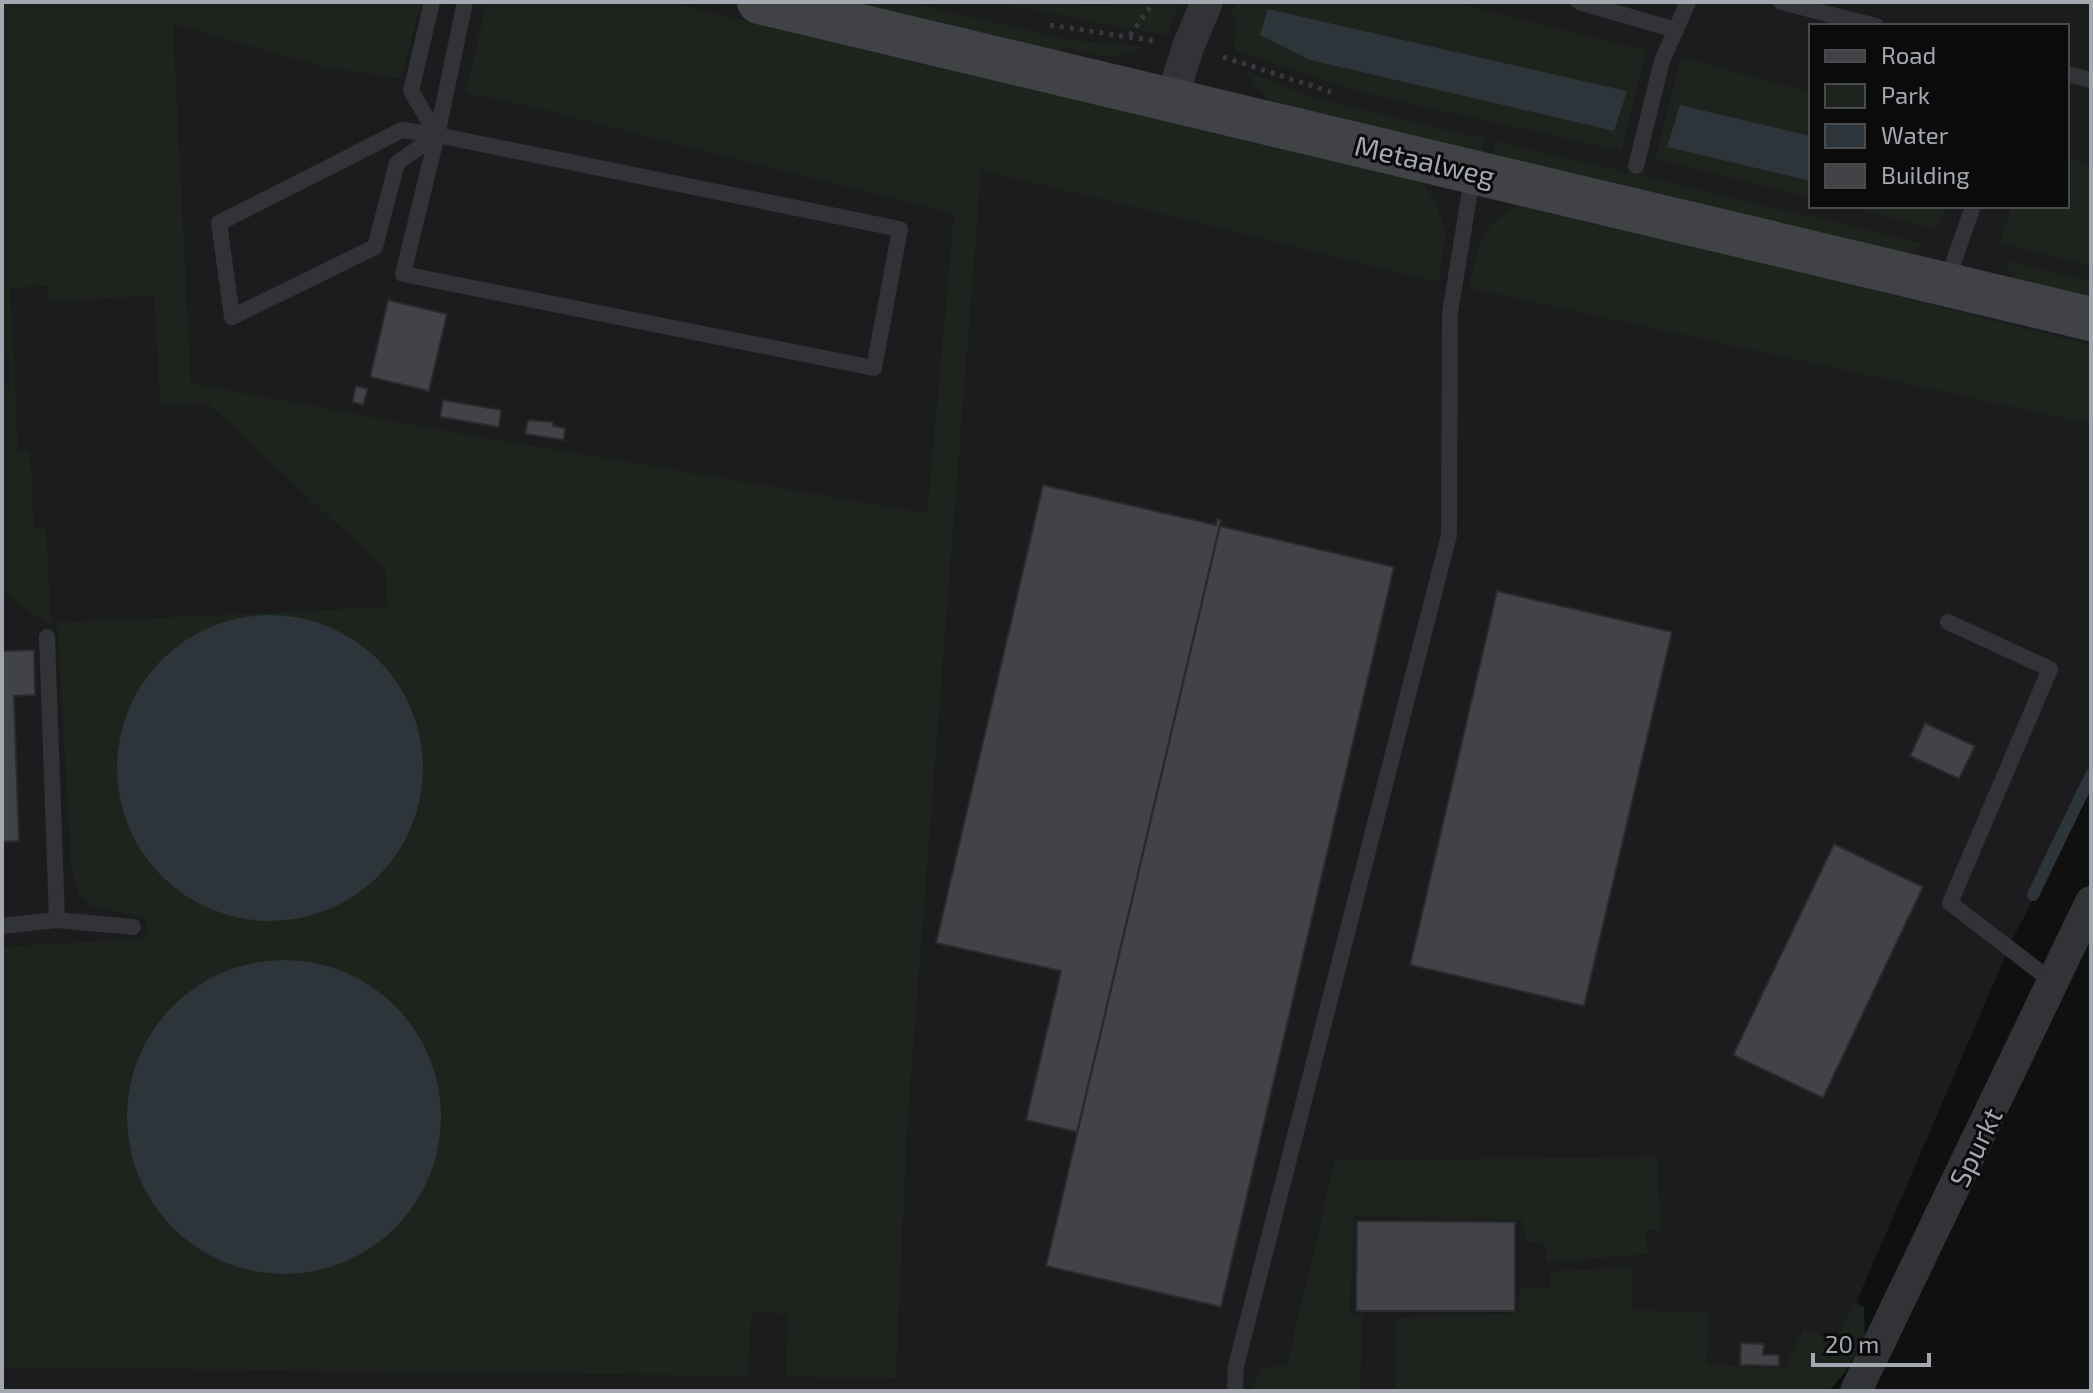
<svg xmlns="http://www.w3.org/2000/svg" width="2093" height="1393" font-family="'Exo 2',sans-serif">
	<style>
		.built { fill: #1c1c1e; fill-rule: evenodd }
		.green { fill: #1d231d; fill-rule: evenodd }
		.water { fill: #2d353a }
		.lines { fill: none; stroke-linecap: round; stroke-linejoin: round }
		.stream { stroke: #2d353a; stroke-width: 12 }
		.building { fill: #424347; stroke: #2a2a2d; stroke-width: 2 }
		.path { stroke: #38393d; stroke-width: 5; stroke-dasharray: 4 6; stroke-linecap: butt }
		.lane { stroke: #313336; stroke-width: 16 }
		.street { stroke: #313336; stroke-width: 32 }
		.secondary { stroke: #404246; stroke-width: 44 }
		.labels { text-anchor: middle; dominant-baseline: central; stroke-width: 6; stroke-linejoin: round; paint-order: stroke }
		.street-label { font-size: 28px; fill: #a3a8b1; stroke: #0b0b0c }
	</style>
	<rect width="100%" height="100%" fill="#101011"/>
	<!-- built -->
	<path class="built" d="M 2,2 L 2091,2 L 2091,790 L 2015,934 L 1818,1391 L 2,1391 ZM 1811,26 L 2067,26 L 2067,206 L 1811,206 Z"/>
	<!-- green -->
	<path class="green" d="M 2,2 L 422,2 L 401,79 L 324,67 L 173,24 L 191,383 L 441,430 L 927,513 L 954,214 L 528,106 L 465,93 L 487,2 L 665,2 L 1414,174 L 1434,199 L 1446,231 L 1439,282 L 981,170 L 907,1130 L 896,1378 L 786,1377 L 788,1314 L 752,1312 L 747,1376 L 2,1367 L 2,947 L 148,938 L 146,918 L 92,906 L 79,894 L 71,869 L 58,629 C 39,615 14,608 2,586 L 2,393 L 11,383 L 10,358 L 2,352 ZM 48,286 L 49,301 L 154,296 L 160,405 L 207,403 L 385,569 L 387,607 L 51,623 L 46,527 L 34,527 L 30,452 L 18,452 L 10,288 Z
		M 823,2 L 906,2 L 1066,39 L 1142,47 L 1123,55 L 1100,56 L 1063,46 L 1059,58 Z
		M 998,2 L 1064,2 L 1086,7 L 1113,6 L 1126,2 L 1179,2 L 1168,34 L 1128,29 Z
		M 1237,2 L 1449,2 L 1646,50 L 1622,151 L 1367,94 L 1236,51 L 1234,44 L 1237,18 L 1231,15 ZM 1267,9 L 1268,9 L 1626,91 L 1614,131 L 1310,60 Z
		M 1681,57 L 1811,92 L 1811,136 L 1681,106 L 1667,147 L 1811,181 L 1811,198 L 1655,159 Z
		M 1245,71 L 1313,97 L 1485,139 L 1480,158 L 1274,108 Z
		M 1496,141 L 1926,244 L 1899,257 L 1491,160 Z
		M 2067,158 L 2091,164 L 2091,265 L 2000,243 L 2011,206 L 2067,206 Z
		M 1526,202 L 2091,345 L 2091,424 L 1469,288 C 1480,240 1478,224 1526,202 Z
		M 1845,206 L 1947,206 L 1936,229 Z
		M 2004,260 L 2091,281 L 2091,298 L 2016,281 Z
		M 1657,1157 L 1661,1230 L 1646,1230 L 1648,1254 L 1546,1262 L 1545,1243 L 1526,1242 L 1522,1220 L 1354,1216 L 1350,1315 L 1363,1316 L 1360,1391 L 1252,1391 L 1261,1369 L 1287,1365 L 1335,1160 Z
		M 1633,1268 L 1631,1310 L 1708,1312 L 1707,1364 L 1783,1369 L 1804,1329 L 1836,1341 L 1855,1302 L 1864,1307 L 1865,1335 L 1846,1371 L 1829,1391 L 1396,1391 L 1396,1318 L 1518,1313 L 1520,1287 L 1550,1288 L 1550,1271 Z"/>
	<!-- water -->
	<path class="water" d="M 1268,9 L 1627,91 L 1614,131 L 1310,60 L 1260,35 Z
		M 1680,105 L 1811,136 L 1811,181 L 1667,147 Z
		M117 768a153 153 0 1 1 306 0a153 153 0 1 1-306 0Z
		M127 1117a157 157 0 1 1 314 0a157 157 0 1 1-314 0Z"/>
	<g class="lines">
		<!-- stream -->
		<path class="stream" d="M 2033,895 L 2091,775"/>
	</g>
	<!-- building -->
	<path class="building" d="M 388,300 L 447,314 L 429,391 L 370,377 Z
		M 356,386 L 368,389 L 363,405 L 352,402 Z
		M 443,400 L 501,410 L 499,427 L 440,417 Z
		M 528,420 L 553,422 L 553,426 L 565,428 L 564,440 L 525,434 Z
		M 1043,485 L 1216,525 L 1217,519 L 1221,520 L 1077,1132 L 1026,1120 L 1061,971 L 936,943 Z
		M 1220,526 L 1394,567 L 1221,1307 L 1046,1266 Z
		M 1497,591 L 1672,632 L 1584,1006 L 1410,965 Z
		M 34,650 L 35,695 L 14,696 L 19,841 L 2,842 L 2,651 Z
		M 1925,723 L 1975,746 L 1959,779 L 1910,756 Z
		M 1834,844 L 1923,887 L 1823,1098 L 1733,1055 Z
		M 1357,1221 L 1515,1222 L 1515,1311 L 1356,1311 Z
		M 1741,1343 L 1764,1344 L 1763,1355 L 1779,1355 L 1779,1366 L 1740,1365 Z"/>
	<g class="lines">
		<!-- path -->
		<path class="path" d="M 1050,25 L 1155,41
			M 1130,35 L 1154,2
			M 1223,57 L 1331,92"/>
		<!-- lane -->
		<path class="lane" d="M 432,2 L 411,91 L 437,135
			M 1579,2 L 1676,30
			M 1781,2 L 1876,26
			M 2067,74 L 2091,80
			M 437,135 L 900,229 L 874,368 L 403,274 Z
			M 437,135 L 402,130 L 219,223 L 232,317 L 375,247 L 397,163 L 437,135 L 465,2
			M 1636,166 L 1662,61 L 1688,2
			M 1946,284 L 1973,206
			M 1948,622 L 2050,669 L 1950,903 L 2053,982
			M 57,920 L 133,927
			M 2,926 L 57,920 L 47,637
			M 1235,1391 L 1236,1366 L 1449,535 L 1450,313 L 1473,172"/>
		<!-- street -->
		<path class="street" d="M 1171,101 L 1188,47 L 1207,2
			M 1856,1391 L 2091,902"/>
		<!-- secondary -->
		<path class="secondary" d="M 759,2 L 2091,319"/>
	</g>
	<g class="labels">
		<!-- street labels -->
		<g class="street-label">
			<text transform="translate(1425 160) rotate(13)">Metaalweg</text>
			<text transform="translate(1975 1147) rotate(-64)">Spurkt</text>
		</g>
	</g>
	<!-- border -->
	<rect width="2093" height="1393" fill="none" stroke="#a3a8b1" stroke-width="8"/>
	<!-- legend -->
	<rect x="1809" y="24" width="260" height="184" fill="#0b0b0c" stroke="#484a4e" stroke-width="2"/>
	<rect x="1825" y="50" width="40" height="12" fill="#404246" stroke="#484a4e" stroke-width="2"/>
	<text x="1881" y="64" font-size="24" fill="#a3a8b1">Road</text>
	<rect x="1825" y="84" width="40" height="24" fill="#1d231d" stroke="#484a4e" stroke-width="2"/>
	<text x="1881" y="104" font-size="24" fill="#a3a8b1">Park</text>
	<rect x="1825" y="124" width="40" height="24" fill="#2d353a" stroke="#484a4e" stroke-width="2"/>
	<text x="1881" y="144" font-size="24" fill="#a3a8b1">Water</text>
	<rect x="1825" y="164" width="40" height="24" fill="#424347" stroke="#484a4e" stroke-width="2"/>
	<text x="1881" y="184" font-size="24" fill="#a3a8b1">Building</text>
	<!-- scale -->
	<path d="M1813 1353v12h116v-12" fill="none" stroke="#a3a8b1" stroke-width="4"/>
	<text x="1825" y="1353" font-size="24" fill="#a3a8b1" stroke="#0b0b0c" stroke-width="6" paint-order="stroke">20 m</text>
</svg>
